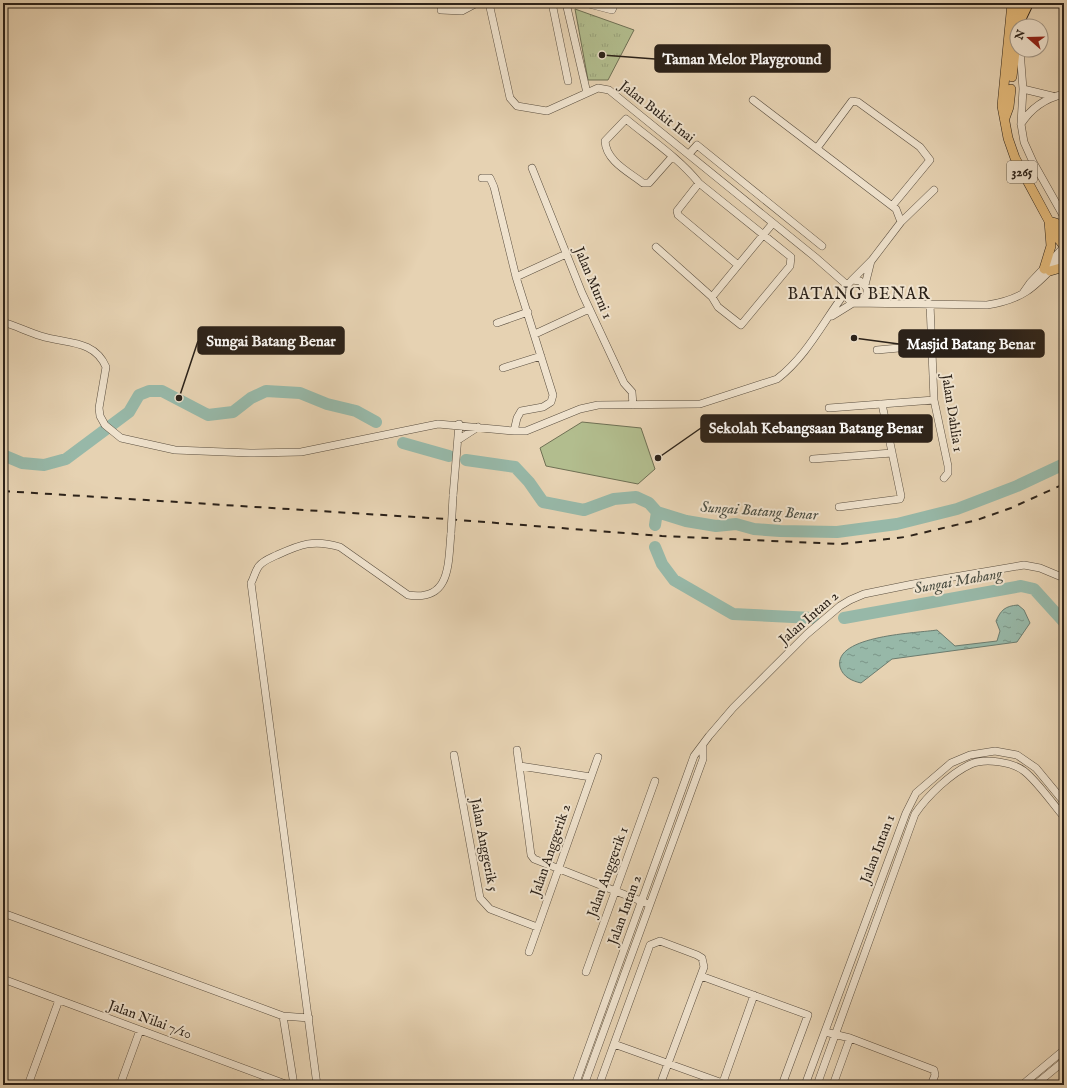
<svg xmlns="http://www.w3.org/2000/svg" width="1067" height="1088" font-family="'IM FELL English',serif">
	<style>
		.grass { fill: #b2bd8e; stroke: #6f7054 }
		.park { fill: url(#park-tufts); stroke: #6f7054 }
		.water { fill: url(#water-ripples); stroke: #6c7c6f }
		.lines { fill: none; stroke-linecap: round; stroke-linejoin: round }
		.river { stroke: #97b8a8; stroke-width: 12 }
		.minor-casing { stroke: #5a4e3f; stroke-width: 8 }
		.major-casing { stroke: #2c2219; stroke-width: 10 }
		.highway-casing { stroke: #2c2219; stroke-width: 12 }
		.minor { stroke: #efe2cd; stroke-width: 7 }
		.major { stroke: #e3b979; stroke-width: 9 }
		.highway { stroke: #e3b979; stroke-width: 10 }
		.rail { stroke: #2c2219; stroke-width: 2; stroke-dasharray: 7 7; stroke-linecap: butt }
		.minor-bridge-casing { stroke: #5a4e3f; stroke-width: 8; stroke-linecap: butt }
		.minor-bridge { stroke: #efe2cd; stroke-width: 7 }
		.labels { text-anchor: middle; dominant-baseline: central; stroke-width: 4; stroke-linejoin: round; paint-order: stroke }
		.shield { fill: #efe2cd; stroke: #665c4f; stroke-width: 1 }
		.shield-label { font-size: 13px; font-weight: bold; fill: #2c2219 }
		.street-label { font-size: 14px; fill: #2c2219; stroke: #efe2cd }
		.water-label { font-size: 15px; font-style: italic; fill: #4c4f44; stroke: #efe2cd }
		.quarter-label { font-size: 16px; letter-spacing: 1px; fill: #2c2219; stroke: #efe2cd }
		.leader { fill: none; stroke: #2c2219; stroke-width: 1.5 }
		.callout-dot { fill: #2c2219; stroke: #efe2cd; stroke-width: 1.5 }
		.callout { fill: #2c2219; stroke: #2c2219; stroke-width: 1.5 }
		.callout-label { font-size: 15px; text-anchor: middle; font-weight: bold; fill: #fff }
	</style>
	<defs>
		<pattern id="park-tufts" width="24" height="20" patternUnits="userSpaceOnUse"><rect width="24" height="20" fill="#b2bd8e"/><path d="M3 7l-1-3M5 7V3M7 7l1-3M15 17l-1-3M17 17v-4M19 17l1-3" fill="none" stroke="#99a27a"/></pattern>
		<pattern id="water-ripples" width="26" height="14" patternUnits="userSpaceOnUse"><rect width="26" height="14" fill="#97b8a8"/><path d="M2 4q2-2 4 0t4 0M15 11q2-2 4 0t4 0" fill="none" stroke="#7b9588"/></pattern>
	</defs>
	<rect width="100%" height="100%" fill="#e6d2b2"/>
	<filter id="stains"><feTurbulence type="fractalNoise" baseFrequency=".005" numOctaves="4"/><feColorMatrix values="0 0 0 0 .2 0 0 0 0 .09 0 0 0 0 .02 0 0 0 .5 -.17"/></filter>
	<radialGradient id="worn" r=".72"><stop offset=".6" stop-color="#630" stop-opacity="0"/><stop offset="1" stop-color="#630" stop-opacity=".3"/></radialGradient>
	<!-- grass -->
	<path class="grass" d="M 582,422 L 641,428 L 655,469 L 638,484 L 546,466 L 540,448 Z"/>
	<!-- park -->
	<path class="park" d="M 575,9 L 634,30 L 608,80 L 588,80 Z"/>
	<!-- water -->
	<path class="water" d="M 1018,605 L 1024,610 L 1030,623 L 1017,642 L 892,659 L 861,683 C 852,681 843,677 840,667 C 833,635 919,633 937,630 L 955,646 L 997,641 L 1000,631 L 996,621 C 1001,610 1005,606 1018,605 Z"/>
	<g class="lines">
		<!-- river -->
		<path class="river" d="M 403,443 L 449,456
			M 3,455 L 22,463 L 44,465 L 66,459 L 129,412 L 139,395 L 149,391 L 162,391 L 208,415 L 233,412 L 251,398 L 266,391 L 300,393 L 327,404 L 356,411 L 376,422
			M 466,460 L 515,467 L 529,482 L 543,502 L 584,510 L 614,499 L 636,497 L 649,503 L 657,512 L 686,521 L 716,526 L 736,524 L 754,529 L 780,531 L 837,532 L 897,524 L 957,509 L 1017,486 L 1064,464
			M 655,525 L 657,512
			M 655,547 L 662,564 L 674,580 L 733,614 L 813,618
			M 844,618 L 1021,586 L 1034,589 L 1064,622"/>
		<!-- minor casing -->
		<g class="minor-casing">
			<path id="minor" d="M 489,3 L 510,98 L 517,106 L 547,111 L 598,88 L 609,90 L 815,257 L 847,285
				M 552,3 L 568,81
				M 566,3 L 587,93
				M 585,3 L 612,10 L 615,3
				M 441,10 L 462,11 L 477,3
				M 1020,50 L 1023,89 L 1021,124 L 1024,142 L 1033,162 L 1064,217
				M 1023,89 L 1052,96
				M 753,100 L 896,209 L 901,222 L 872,260 L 852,280
				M 1021,124 C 1031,108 1046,98 1064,94
				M 817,148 L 852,101 L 858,102 L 920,147 L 930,160 L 892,206
				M 689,154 L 697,145 L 822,246
				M 532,168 L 582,293 L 624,383 L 632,392 L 633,405
				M 482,178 L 490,178 L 494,187 L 516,277 L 553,395 L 551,402 L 543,407 L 521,411 L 517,418 L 514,431
				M 699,183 L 677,211 L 678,215 L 738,265
				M 901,222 L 934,190
				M 656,247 L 712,297 L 718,307 L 741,325 L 790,266 L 791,257 L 699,183 C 679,158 650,139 626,119 L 605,141 C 606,161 629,172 643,183 L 649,183 L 672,157
				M 516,277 L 566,254
				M 865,285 L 871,261
				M 868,292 L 887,302
				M 1023,293 L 1030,283 L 1064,247
				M 712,297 L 773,223
				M 859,303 L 867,296 L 867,288 L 860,281 L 852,280 C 844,288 842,296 853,303 L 987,305 C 1027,299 1037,284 1064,256
				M 930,304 L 934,400 L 948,466 L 948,473 L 944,478
				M 832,316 L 853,303
				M 3,322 C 16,326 28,332 41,336 C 65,344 94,339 106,367 L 99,408 L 100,416 L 105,425 L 121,438 L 175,450 L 250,453 L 301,452 L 438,424 L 514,431 L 526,431 L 580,409 L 598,405 L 700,404 L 777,379 C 807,356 823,322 845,293
				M 497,323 L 528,312
				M 535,334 L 589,309
				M 877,350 L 932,345
				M 503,368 L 541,356
				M 829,408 L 934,400
				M 458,440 L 478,427
				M 813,459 L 892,453
				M 453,496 L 459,424
				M 839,507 L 900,499 L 901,496 L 882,404
				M 517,750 L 531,855 L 534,859 L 646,903
				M 454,755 L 480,898 L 490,909 L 537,927
				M 520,766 L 591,777
				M 3,913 L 283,1016 L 309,1018
				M 529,952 L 598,757
				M 586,972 L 655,781
				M 701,976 L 808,1015 L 782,1085
				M 3,979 L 288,1085
				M 283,1016 L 294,1085
				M 825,1032 L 850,1038 L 934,1070 L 935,1075 L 931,1085
				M 614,1044 L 728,1085
				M 28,1085 L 59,1000
				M 120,1085 L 140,1030
				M 317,1085 L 251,583 C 254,578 255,571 259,566 C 264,560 271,558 277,555 C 301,544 314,539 340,547 L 408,595 C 451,602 448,564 451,533
				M 575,1085 L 694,756 L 709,736 L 733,708 L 807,634 L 840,606 L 850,600 L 864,594 L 913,584 L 1024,565 L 1040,568 L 1064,578
				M 584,1085 L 703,759 L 703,747
				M 599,1085 L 650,945 L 660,941 L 697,955 L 702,958 L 704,967 L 660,1085
				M 722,1085 L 754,995
				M 805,1085 L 906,813 L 916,793 L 951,763 L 970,755 L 995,751 L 1017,755 L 1036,768 L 1064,802
				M 817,1085 L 915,814 C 927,796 951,773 971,764 C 986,758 1012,762 1024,771 C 1037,781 1053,804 1064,817
				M 833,1085 L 850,1038
				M 1022,1085 L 1064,1050
				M 1035,1085 L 1064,1061"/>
		</g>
		<!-- major casing -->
		<g class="major-casing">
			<path id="major" d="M 1012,3 L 1002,106 L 1008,138 L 1015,158 L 1049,221 L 1051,246 L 1044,269
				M 1018,22 L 1020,3
				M 1012,77 L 1017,34
				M 1005,118 L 1009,107 L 1011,89
				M 1049,221 L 1056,223 L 1064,232
				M 1050,228 L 1064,246
				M 1050,271 L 1064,267"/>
		</g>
		<!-- highway casing -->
		<g class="highway-casing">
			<path id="highway" d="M 1018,24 L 1028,3"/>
		</g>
		<!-- minor -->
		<use href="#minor" class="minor"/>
		<!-- major -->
		<use href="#major" class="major"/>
		<!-- highway -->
		<use href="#highway" class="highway"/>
		<!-- rail -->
		<path class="rail" d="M 3,491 L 446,519 L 662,536 L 841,544 L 905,537 L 977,520 L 1011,508 L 1064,484"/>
		<!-- minor-bridge casing -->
		<g class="minor-bridge-casing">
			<path id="minor-bridge" d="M 451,533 L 453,496"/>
		</g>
		<!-- minor-bridge -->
		<use href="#minor-bridge" class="minor-bridge"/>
	</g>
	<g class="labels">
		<!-- shield labels -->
		<rect class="shield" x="1007" y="161" width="30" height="22" rx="3"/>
		<g class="shield-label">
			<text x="1022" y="172">3265</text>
		</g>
		<!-- street labels -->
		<g class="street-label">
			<text transform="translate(657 112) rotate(38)">Jalan Bukit Inai</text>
			<text transform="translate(593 283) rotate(67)">Jalan Murni 1</text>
			<text transform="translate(952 413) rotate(81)">Jalan Dahlia 1</text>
			<text transform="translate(809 618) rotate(-41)">Jalan Intan 2</text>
			<text transform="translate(484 845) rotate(79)">Jalan Anggerik 5</text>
			<text transform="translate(878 849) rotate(-69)">Jalan Intan 1</text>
			<text transform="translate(551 850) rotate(-71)">Jalan Anggerik 2</text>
			<text transform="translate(608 872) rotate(-70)">Jalan Anggerik 1</text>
			<text transform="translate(625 910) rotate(-70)">Jalan Intan 2</text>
			<text transform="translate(150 1020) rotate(20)">Jalan Nilai 7/10</text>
		</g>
		<!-- water labels -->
		<g class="water-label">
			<text transform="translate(759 511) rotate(4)">Sungai Batang Benar</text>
			<text transform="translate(958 581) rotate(-10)">Sungai Mahang</text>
		</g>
		<!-- quarter labels -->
		<g class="quarter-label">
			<text x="859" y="295">BATANG BENAR</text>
		</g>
	</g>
	<!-- callouts -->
	<path class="leader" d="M602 55L655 59M179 398L198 341M854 338L899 344M658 458L701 428"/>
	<g class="callout-dot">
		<circle cx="602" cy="55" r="4"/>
		<circle cx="179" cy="398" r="4"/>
		<circle cx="854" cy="338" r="4"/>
		<circle cx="658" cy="458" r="4"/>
	</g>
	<g class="callout">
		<rect x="655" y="45" width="175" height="27" rx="4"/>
		<rect x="198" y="327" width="146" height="27" rx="4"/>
		<rect x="899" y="330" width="145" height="27" rx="4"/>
		<rect x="701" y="415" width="231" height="27" rx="4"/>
	</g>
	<g class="callout-label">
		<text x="742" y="64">Taman Melor Playground</text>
		<text x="271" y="346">Sungai Batang Benar</text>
		<text x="971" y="349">Masjid Batang Benar</text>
		<text x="816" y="433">Sekolah Kebangsaan Batang Benar</text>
	</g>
	<!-- margin -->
	<rect width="1067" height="1088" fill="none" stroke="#e6d2b2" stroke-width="16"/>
	<rect x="4" y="4" width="1059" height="1080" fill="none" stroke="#2c2219" stroke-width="2"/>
	<rect x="8" y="8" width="1051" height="1072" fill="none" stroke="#2c2219"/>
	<!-- north arrow -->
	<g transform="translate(1029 38) rotate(290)"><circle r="19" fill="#efe2cd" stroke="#a19585"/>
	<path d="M0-3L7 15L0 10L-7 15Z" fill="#8f2418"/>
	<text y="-6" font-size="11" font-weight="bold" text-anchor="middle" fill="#2c2219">N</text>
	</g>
	<rect width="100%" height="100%" filter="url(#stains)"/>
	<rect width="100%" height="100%" fill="url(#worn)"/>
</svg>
